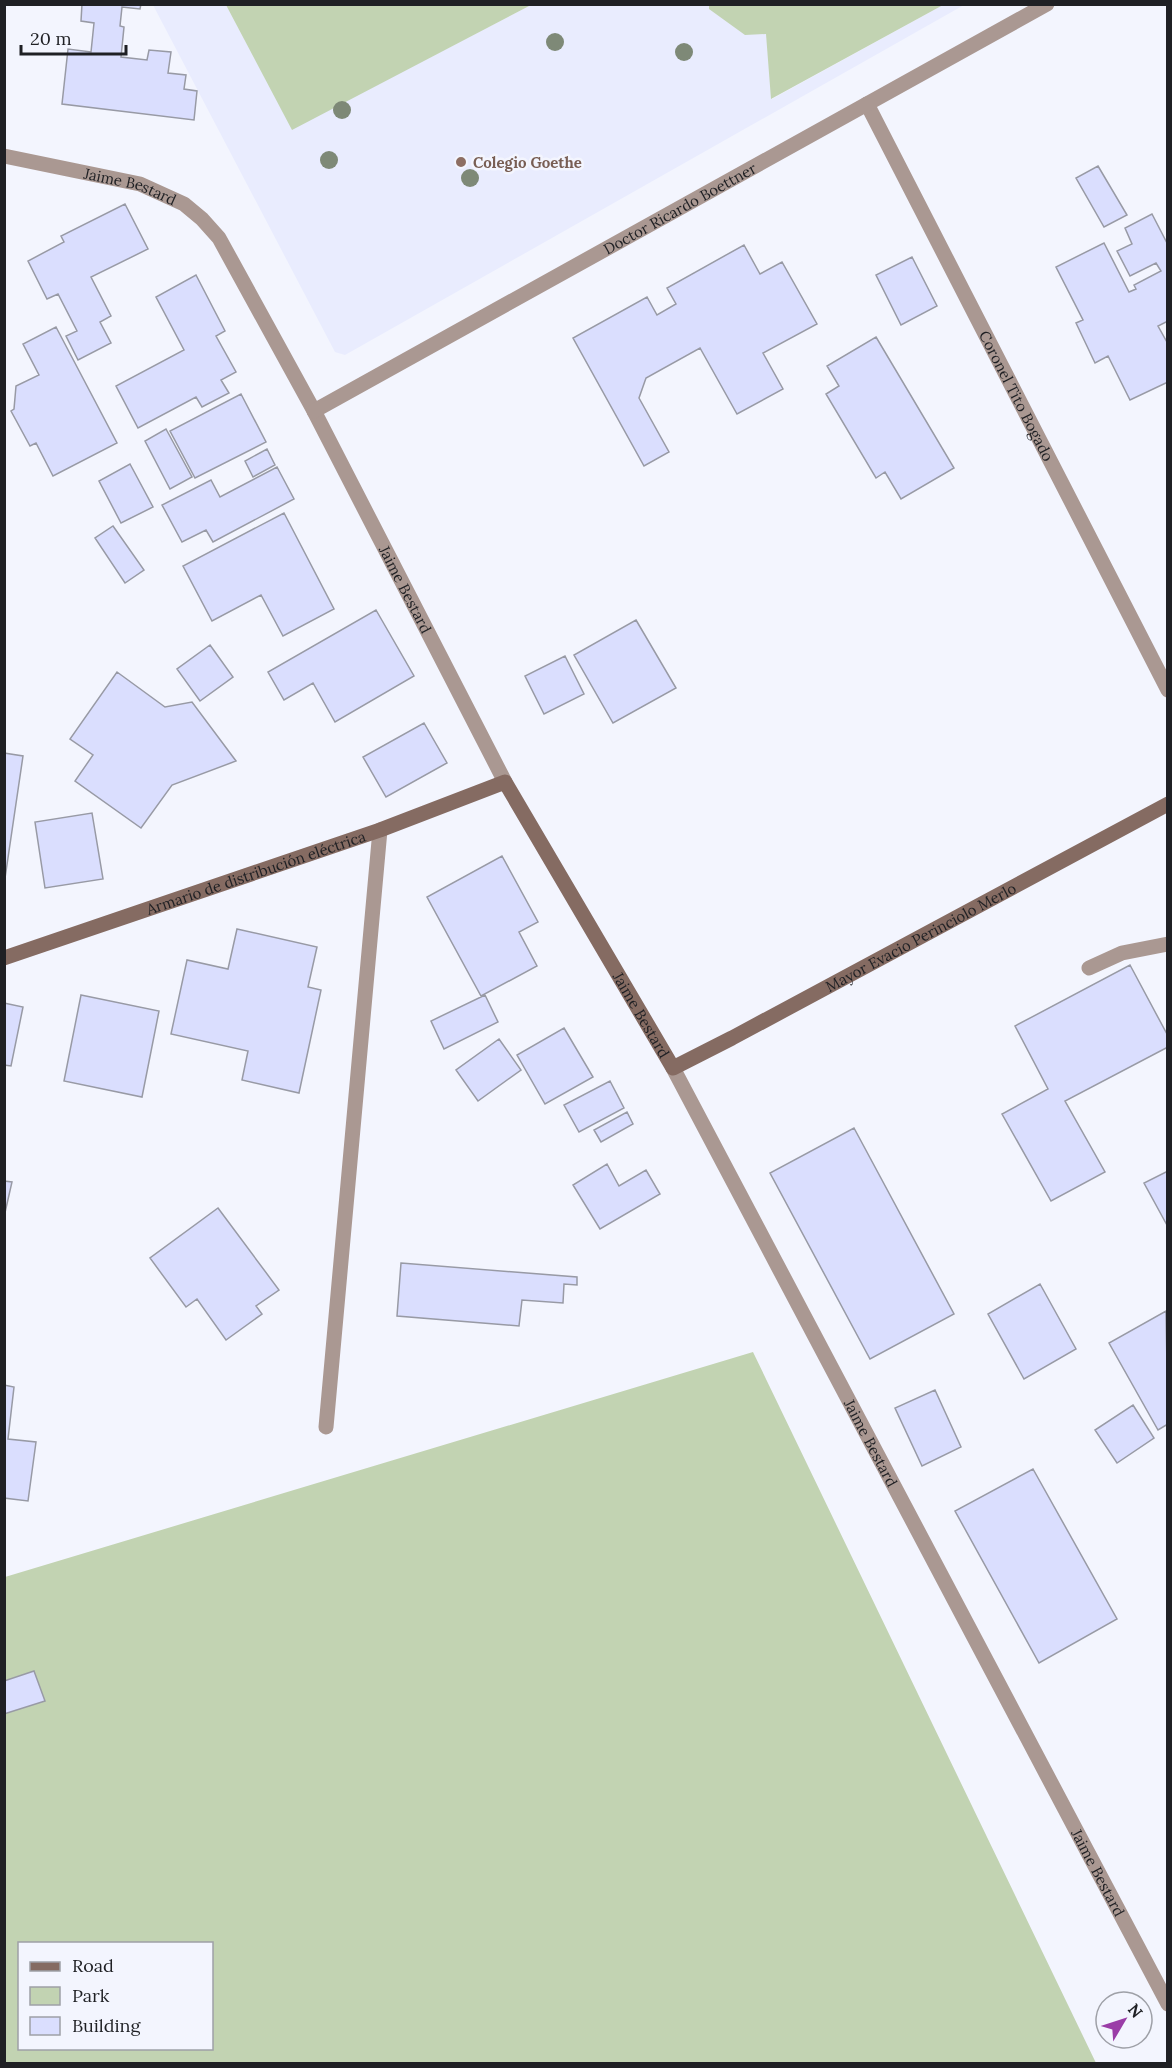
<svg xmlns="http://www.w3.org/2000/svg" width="1172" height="2068" font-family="Lora,serif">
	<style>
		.built { fill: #e9ecfe }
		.green { fill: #c2d3b2; fill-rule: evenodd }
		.building { fill: #dadefe; stroke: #989aa5; stroke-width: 1.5 }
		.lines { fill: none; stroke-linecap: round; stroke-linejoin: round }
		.lane { stroke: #aa9892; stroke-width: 15 }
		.street { stroke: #aa9892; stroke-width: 15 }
		.secondary { stroke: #856b62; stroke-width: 15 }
		.tree { fill: #7e8977 }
		.education-dot { fill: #8d6e63; stroke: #f3f5fe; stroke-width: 2 }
		.labels { text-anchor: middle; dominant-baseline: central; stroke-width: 5; stroke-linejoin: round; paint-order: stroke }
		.education-label { font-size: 15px; font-weight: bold; fill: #785e54; stroke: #f3f5fe; text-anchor: start }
		.street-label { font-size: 15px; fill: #1f2024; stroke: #f3f5fe }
	</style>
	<rect width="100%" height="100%" fill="#f3f5fe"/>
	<!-- built -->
	<path class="built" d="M 153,5 L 226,5 L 292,129 L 531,5 L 709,5 L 709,9 L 767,33 L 772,99 L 943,5 L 964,5 L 345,355 L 335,352 Z"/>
	<!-- green -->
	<path class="green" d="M 226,5 L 531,5 L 292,130 Z
		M 709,5 L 709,4 L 943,5 L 771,99 L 766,34 L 745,35 L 709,9 Z
		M 753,1352 L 1096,2063 L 5,2064 L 5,1577 ZM 20,1944 L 212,1944 L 212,2048 L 20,2048 Z"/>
	<!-- building -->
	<path class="building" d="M 82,4 L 141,4 L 140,9 L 122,7 L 120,26 L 124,27 L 121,57 L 147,60 L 149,50 L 171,52 L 168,73 L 186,75 L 184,89 L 197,91 L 194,120 L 62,104 L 68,49 L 91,52 L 94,23 L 81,21 Z
		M 1098,166 L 1127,215 L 1104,227 L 1076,178 Z
		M 125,204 L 148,249 L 91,277 L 111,316 L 100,322 L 111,343 L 78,360 L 66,336 L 77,331 L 58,294 L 47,299 L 28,261 L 64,242 L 61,236 Z
		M 1152,214 L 1168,245 L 1168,321 L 1158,326 L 1168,344 L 1168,382 L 1130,400 L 1108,356 L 1095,363 L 1076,323 L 1083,320 L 1056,267 L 1104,243 L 1129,292 L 1136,289 L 1134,285 L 1161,271 L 1156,263 L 1130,276 L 1117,251 L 1132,244 L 1125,228 Z
		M 744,245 L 760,274 L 782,262 L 817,324 L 763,353 L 783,389 L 737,414 L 700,348 L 646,378 L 639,398 L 669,452 L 644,466 L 573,338 L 647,297 L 657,315 L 676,304 L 667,288 Z
		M 912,257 L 937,306 L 901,325 L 876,275 Z
		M 196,275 L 225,331 L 216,336 L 236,372 L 221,380 L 229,393 L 202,407 L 196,397 L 138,428 L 116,386 L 184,350 L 156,297 Z
		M 56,327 L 117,443 L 53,476 L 36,443 L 30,446 L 11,411 L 14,409 L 16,386 L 39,375 L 23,344 Z
		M 876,337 L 954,468 L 901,499 L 885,472 L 876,478 L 826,394 L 839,386 L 827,366 Z
		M 241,394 L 266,442 L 195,478 L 170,431 Z
		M 166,429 L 192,477 L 170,489 L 145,441 Z
		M 267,449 L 275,465 L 253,477 L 245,461 Z
		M 130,464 L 153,507 L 121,523 L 99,481 Z
		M 277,467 L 294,499 L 213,542 L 206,530 L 182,542 L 162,505 L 211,480 L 220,497 Z
		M 284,513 L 334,609 L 283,636 L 261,595 L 212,621 L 183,566 Z
		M 113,526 L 144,570 L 125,583 L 95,538 Z
		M 376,610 L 414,676 L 335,722 L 313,683 L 284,700 L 268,672 Z
		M 636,620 L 676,688 L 613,723 L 574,655 Z
		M 210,645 L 233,677 L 200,701 L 177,669 Z
		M 565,656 L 584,694 L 544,714 L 525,676 Z
		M 117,672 L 165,707 L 192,702 L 236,761 L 172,785 L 141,828 L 75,781 L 93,755 L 70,739 Z
		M 424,723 L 447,763 L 386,797 L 363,757 Z
		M 4,753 L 23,756 L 4,885 Z
		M 92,813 L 103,879 L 45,888 L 35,822 Z
		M 502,856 L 538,922 L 519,932 L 537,966 L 481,996 L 427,897 Z
		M 237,929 L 317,947 L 308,987 L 321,990 L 299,1093 L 242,1080 L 248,1051 L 171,1034 L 187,960 L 228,969 Z
		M 1130,965 L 1168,1036 L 1168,1047 L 1065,1101 L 1105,1172 L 1051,1201 L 1002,1114 L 1048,1089 L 1015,1026 Z
		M 81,995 L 159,1011 L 142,1097 L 64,1081 Z
		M 485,995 L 498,1022 L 444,1049 L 431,1021 Z
		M 4,1003 L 23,1007 L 11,1066 L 4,1065 Z
		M 564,1028 L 593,1077 L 545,1104 L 517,1055 Z
		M 499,1039 L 521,1070 L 478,1101 L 456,1070 Z
		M 610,1081 L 624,1108 L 579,1132 L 564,1105 Z
		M 627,1112 L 633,1124 L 601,1142 L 594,1130 Z
		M 854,1128 L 954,1314 L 870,1359 L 770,1173 Z
		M 607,1164 L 619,1186 L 646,1170 L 660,1194 L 600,1229 L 573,1185 Z
		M 1168,1171 L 1168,1227 L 1144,1183 Z
		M 4,1181 L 12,1182 L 4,1217 Z
		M 218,1208 L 279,1290 L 256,1306 L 262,1314 L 226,1340 L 197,1299 L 186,1307 L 150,1258 Z
		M 401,1263 L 577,1277 L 577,1285 L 564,1284 L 563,1303 L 522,1300 L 519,1326 L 397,1316 Z
		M 1040,1284 L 1076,1349 L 1024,1379 L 988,1314 Z
		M 1166,1311 L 1168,1424 L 1158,1430 L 1109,1343 Z
		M 4,1385 L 14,1387 L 8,1439 L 36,1442 L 28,1501 L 4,1498 Z
		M 935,1390 L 961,1447 L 922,1466 L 895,1408 Z
		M 1133,1405 L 1154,1438 L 1117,1463 L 1095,1430 Z
		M 1033,1469 L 1117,1619 L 1039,1663 L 955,1511 Z
		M 34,1671 L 45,1701 L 4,1714 L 4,1681 Z"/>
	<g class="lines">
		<!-- lane -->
		<path class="lane" d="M 1089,968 L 1122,953 L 1168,944"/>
		<!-- street -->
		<g class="street">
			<path id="s1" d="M 867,104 L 1168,690"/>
			<path id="s2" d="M 4,156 L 140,184 L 184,204 L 202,219 L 219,238 L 314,411 L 505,782"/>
			<path id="s3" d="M 314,411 L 1047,4"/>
			<path id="s4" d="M 673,1068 L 1168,2004"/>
			<path d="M 326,1427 L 380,830"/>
		</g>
		<!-- secondary -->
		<path class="secondary" id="s5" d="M 4,958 L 380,830 L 505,782 L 673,1068 L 732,1038 L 1168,804"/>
	</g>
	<!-- trees -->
	<g class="tree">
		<circle cx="555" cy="42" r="9"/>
		<circle cx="684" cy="52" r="9"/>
		<circle cx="342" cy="110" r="9"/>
		<circle cx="329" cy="160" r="9"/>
		<circle cx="470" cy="178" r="9"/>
	</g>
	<!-- markers -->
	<circle class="education-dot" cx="461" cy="162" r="6"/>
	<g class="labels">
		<!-- education labels -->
		<g class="education-label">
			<text x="473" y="162">Colegio Goethe</text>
		</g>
		<!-- street labels -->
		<g class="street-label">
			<text stroke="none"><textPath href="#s2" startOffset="130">Jaime Bestard</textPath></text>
			<text stroke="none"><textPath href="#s3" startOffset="418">Doctor Ricardo Boettner</textPath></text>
			<text stroke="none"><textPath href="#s1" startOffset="328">Coronel Tito Bogado</textPath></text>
			<text stroke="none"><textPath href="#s2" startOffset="634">Jaime Bestard</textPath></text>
			<text stroke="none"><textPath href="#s5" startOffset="266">Armario de distribución eléctrica</textPath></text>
			<text stroke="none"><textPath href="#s5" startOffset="1143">Mayor Evacio Perinciolo Merlo</textPath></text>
			<text stroke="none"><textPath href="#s5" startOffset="801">Jaime Bestard</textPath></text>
			<text stroke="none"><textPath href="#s4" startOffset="424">Jaime Bestard</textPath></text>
			<text stroke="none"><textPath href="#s4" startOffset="910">Jaime Bestard</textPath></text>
		</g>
	</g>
	<!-- border -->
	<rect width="1172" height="2068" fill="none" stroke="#1f2024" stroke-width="12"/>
	<!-- legend -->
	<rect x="18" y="1942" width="195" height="108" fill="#f3f5fe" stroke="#9ea0a7" stroke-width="1.5"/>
	<rect x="30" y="1962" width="30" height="9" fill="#856b62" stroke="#9ea0a7" stroke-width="1.5"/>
	<text x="72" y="1972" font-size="18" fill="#1f2024">Road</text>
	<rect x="30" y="1987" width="30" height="18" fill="#c2d3b2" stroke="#9ea0a7" stroke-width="1.5"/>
	<text x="72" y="2002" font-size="18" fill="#1f2024">Park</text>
	<rect x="30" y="2017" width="30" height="18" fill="#dadefe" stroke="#9ea0a7" stroke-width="1.5"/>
	<text x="72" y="2032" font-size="18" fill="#1f2024">Building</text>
	<!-- north arrow -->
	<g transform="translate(1124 2020) rotate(51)"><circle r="28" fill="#f3f5fe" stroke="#9ea0a7" stroke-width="1.5"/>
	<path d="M0-4.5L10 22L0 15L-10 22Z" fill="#9a3da7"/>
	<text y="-9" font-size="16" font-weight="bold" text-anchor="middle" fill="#1f2024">N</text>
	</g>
	<!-- scale -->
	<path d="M21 45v9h105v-9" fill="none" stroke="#1f2024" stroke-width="3"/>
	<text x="30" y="45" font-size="18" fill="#1f2024" stroke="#f3f5fe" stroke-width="4.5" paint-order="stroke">20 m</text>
</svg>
